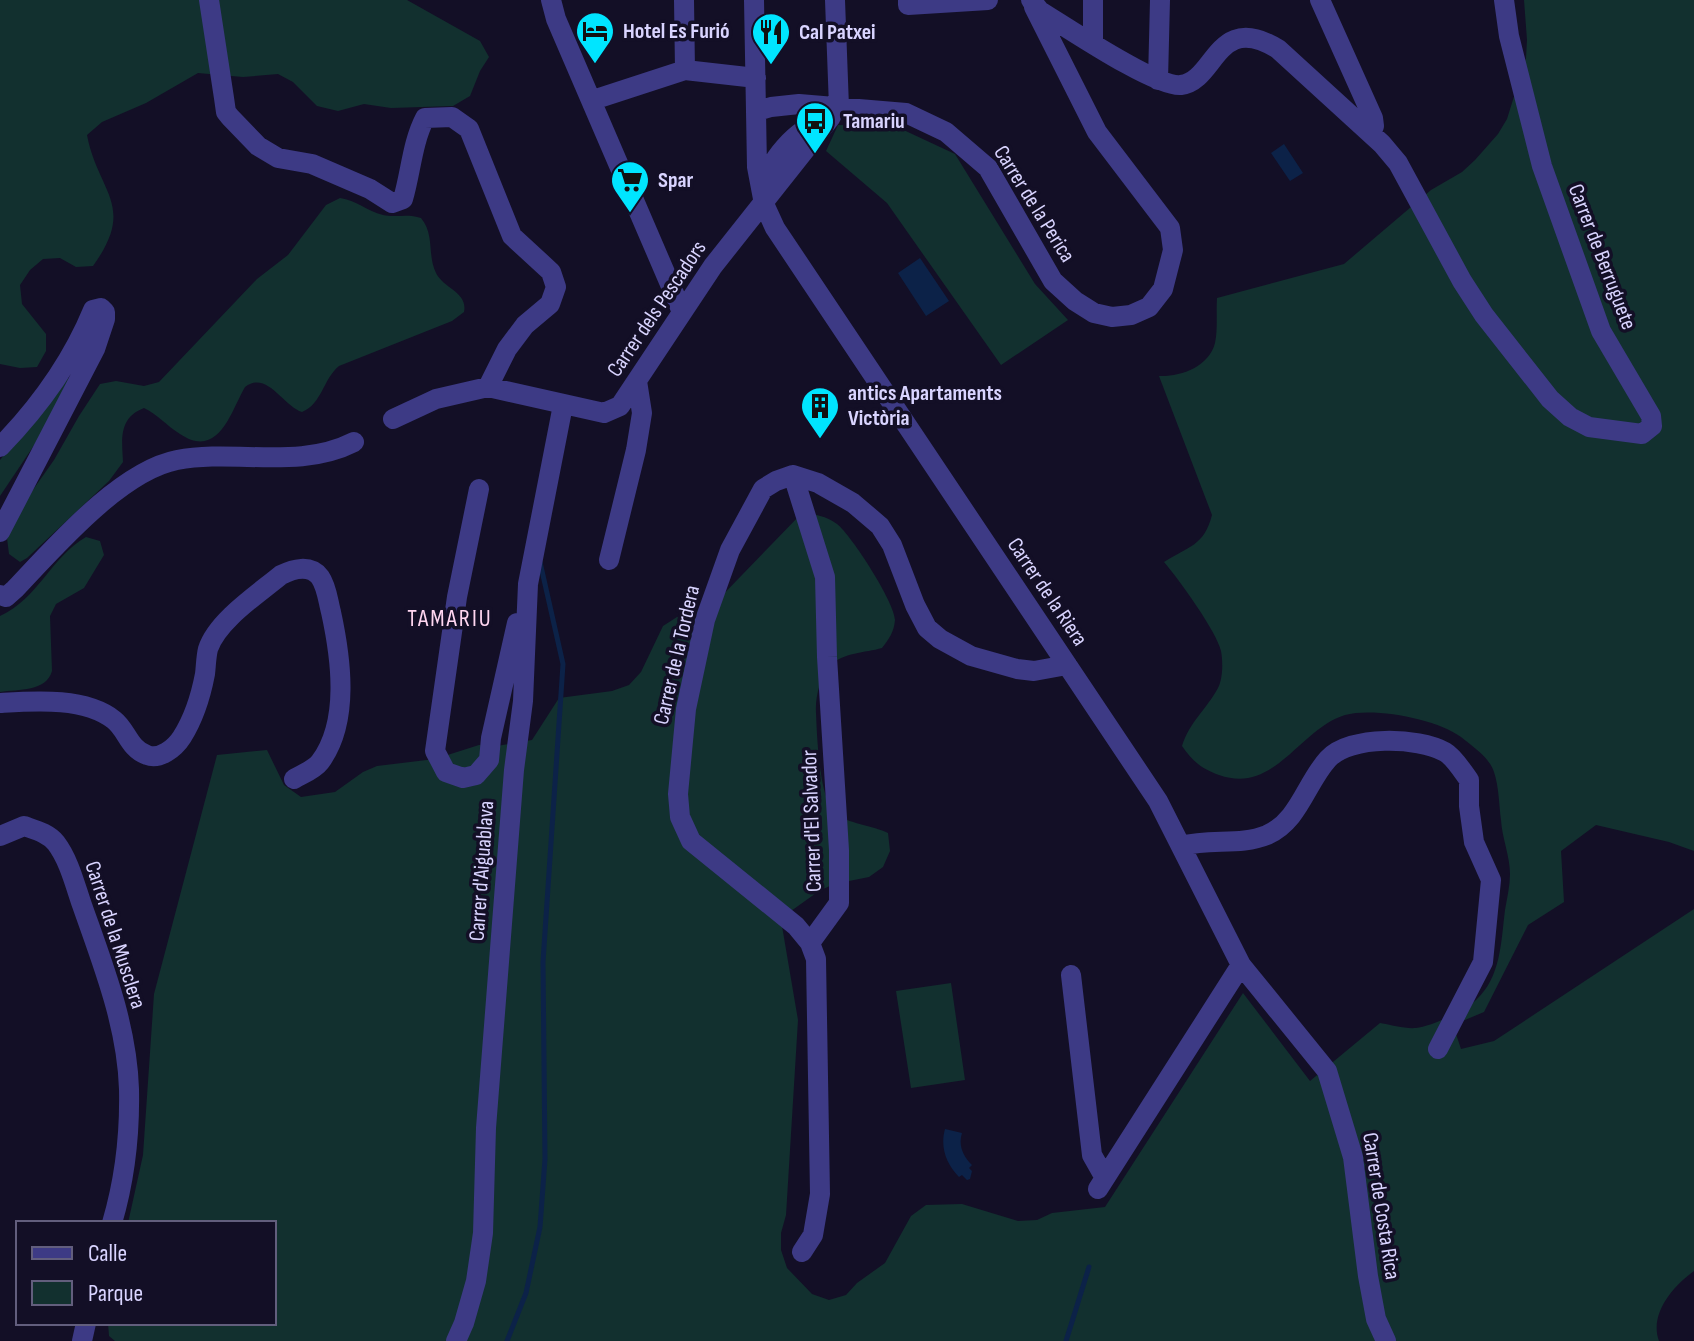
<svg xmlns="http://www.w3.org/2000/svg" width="1694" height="1341" font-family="'Sofia Sans Condensed',sans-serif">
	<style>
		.green { fill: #12302f }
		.water { fill: #0c2248 }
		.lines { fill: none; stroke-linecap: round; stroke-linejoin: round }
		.stream { stroke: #0c2248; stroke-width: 5 }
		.minor { stroke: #3d3a85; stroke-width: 20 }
		.labels { text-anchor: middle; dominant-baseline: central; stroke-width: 7; stroke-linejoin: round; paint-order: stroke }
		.poi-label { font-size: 22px; font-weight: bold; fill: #d9d4ff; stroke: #130f26; text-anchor: start }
		.street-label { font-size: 22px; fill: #d9d4ff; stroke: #130f26 }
		.neighbourhood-label { font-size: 24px; letter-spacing: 2px; fill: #ffd6f0; stroke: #130f26 }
	</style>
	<rect width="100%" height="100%" fill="#130f26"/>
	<!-- green -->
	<path class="green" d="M 0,0 L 407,0 L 480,41 L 489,57 L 480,71 L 470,96 L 453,106 L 391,108 L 364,104 L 338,111 L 317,106 L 293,82 L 278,74 L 243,77 L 198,73 L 146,103 L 102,122 L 87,135 C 98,193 137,205 93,266 L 76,267 L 60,258 L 43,259 L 30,270 L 20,285 L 22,304 L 46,334 L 46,351 L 37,367 L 20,368 L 0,364 Z
		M 1524,0 L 1694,0 L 1694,851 L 1669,842 L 1596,825 L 1561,851 L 1564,902 L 1528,925 L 1484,1012 L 1453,1025 L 1461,1049 L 1494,1041 L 1694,909 L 1694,1271 C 1673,1286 1649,1314 1659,1341 L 115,1341 L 109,1336 L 108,1323 L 274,1323 L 274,1223 L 128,1223 L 143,1155 L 154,994 L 217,755 L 267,750 L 284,785 L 301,797 L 335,792 L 363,772 L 377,766 L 435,759 L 479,745 L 497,746 L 532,740 L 559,698 L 612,691 L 629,685 L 641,672 L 663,626 L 677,617 L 712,606 L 802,513 C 815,514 826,516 837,524 C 852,536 895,603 895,620 C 894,632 889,639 882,648 C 865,653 843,652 830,666 C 820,678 815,697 816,713 C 817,735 819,801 836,814 C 846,823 874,826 888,833 L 890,851 L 883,867 L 869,877 L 834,884 L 819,891 L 791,911 L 782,926 L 798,1020 L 786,1215 L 781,1233 L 781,1250 L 787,1268 L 812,1294 L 829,1300 L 846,1295 L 857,1283 L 885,1263 L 911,1216 L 926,1205 L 962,1204 L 1018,1221 L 1037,1220 L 1052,1213 L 1105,1207 L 1243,993 L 1310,1081 L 1380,1023 C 1392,1025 1405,1029 1416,1028 C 1430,1027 1466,1010 1476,1000 C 1501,977 1501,942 1505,910 C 1507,898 1510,886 1510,874 C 1510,856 1502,838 1501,820 C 1499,805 1499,787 1494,772 C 1489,757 1473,747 1461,737 C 1437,719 1374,707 1345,715 C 1299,729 1275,795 1219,775 C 1202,769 1192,761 1182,746 C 1190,721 1206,710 1218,688 C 1223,678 1223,662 1221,651 C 1217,632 1178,578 1164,562 C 1189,546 1204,546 1212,515 L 1159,376 C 1180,377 1209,367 1215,343 C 1218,329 1216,312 1217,298 L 1344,264 L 1431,190 L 1462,172 L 1475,160 L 1498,134 L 1507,119 L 1526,58 L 1527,40 Z
		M 838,125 L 895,126 L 955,154 L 1035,284 L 1068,320 L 1001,365 L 887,203 L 826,151 Z
		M 340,198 C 356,200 367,211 383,215 C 396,218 407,213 421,218 C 435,235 427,255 436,273 C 444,289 468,292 464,312 L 452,321 L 339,366 C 323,379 322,404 302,412 C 283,406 267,370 245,387 C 231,411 219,460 180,434 C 167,426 157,414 144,408 C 118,418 122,440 123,462 L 109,481 L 27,558 L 20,562 L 9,554 L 7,538 L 30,494 L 54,460 L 79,416 L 100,384 L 116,381 L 144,386 L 159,382 L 257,279 L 288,255 L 326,205 Z
		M 66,376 L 71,381 L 55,414 L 0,496 L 0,460 Z
		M 86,537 L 100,541 L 104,555 L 84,588 L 56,604 L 50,616 L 52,671 C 46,692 19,689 0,692 L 0,616 C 38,599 51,557 86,537 Z
		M 951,983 L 965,1080 L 911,1088 L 896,991 Z"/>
	<!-- water -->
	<path class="water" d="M 1284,144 L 1303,173 L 1290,181 L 1271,153 Z
		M 920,258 L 949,301 L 926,316 L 898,273 Z
		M 945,1129 L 962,1133 C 958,1145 963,1156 972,1165 L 969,1168 L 972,1171 L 970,1179 L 967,1180 L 962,1175 L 959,1177 C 946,1164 940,1147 945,1129 Z"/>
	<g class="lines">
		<!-- stream -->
		<path class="stream" d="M 507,1341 L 526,1293 L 540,1227 L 545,1159 L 543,962 L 563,664 L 540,562
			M 1066,1341 L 1089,1267"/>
		<!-- minor -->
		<path class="minor" d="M 209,0 L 224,98 L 226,112 L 230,117 L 258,146 L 278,158 L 312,164 L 370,189 L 392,203 L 403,199 C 411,172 412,143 425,118 L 452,117 L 469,129 L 512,236 L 551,272 L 556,287 L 550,304 L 525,325 L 507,349 L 488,387
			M 551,0 L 556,19 L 682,312
			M 684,0 L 685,70
			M 754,0 L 757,167 L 764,204 L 775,228 L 1158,801 L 1241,965 L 1327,1071 L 1353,1157 L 1368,1276 L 1376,1319 L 1386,1341
			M 835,0 L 839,107
			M 908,0 L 908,5 L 988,0
			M 1031,0 L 1040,11 C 1065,26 1156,88 1181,85 C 1216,81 1216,11 1278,49 L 1382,144 L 1398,163 L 1462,281 L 1484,315 L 1550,399 L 1570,417 L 1589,427 L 1642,434 L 1652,426 L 1651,416 L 1601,331 L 1542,166 L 1509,36 L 1504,0
			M 1320,0 L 1373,118 L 1374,126 L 1371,134
			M 1093,42 L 1093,0
			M 1158,80 L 1160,0
			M 593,100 L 685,70 L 756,78
			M 757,111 L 771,107 L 799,104 L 906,113 L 946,132 L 988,168 L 1053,281 L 1075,301 L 1094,313 L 1112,317 L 1131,315 L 1149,307 L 1163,289 L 1173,250 L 1170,228 L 1097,132 L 1034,7
			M 764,194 C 765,160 797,129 827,118
			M 393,419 L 436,399 L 488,387 L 604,413 L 620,406 L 713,266 L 831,117
			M 0,447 C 39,407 72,361 93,310 L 101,308 L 105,312 L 105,319 L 95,349 L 0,532
			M 793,475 L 825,577 L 827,657 L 839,850 L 839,903 L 810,943
			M 479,489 L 457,597 L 435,751 L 446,772 L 463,778 L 476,775 L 489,760 L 491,738 L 517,623
			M 609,560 L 636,450 L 642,413 L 637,381
			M 0,595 L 6,597 L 15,589 C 54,548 120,471 177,460 C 235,449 299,470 354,442
			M 0,703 C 34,701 85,697 114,720 C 127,730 129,749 147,755 C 160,760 175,748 182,737 C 194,718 201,695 205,674 C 206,666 206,657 208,649 C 217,621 258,594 281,575 C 293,569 310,564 320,577 C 327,587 328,601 331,612 C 341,658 350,722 320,762 C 314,770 302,774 294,779
			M 0,836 L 24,826 C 35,830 48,833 56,843 C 69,860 75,885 82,905 C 103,965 127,1025 129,1089 C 130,1136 125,1179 112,1223
			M 1182,846 C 1210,838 1240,846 1267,835 C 1299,821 1306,783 1328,759 C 1350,735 1418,737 1445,752 C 1454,757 1463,772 1469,780 L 1469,806 L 1474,842 L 1491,880 L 1483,962 L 1438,1049
			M 1071,975 L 1092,1155 L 1105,1178
			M 1098,1189 L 1241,965
			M 802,1252 L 813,1235 L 820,1194 L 816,959 L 810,943 L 796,926 L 691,841 L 680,817 L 678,794 L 686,709 L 705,620 L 730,550 L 763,489 L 776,481 L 793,475 L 818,483 L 853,503 L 880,526 L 892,545 L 915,605 L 927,628 L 940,639 L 971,656 L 1017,669 L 1034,671 L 1067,665
			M 82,1341 L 86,1323
			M 456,1341 L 464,1323 L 476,1281 L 483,1233 L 486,1128 L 514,770 L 523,701 L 528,584 L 563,405"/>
	</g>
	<!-- icons -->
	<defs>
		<g id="hotel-pin" transform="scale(2)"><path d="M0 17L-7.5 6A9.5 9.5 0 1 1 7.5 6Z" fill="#00e5ff" stroke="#130f26"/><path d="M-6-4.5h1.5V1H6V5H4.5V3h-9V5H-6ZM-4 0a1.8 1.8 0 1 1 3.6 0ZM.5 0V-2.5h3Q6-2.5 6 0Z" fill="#111"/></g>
		<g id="restaurant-pin" transform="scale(2)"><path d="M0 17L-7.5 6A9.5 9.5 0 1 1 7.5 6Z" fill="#00e5ff" stroke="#130f26"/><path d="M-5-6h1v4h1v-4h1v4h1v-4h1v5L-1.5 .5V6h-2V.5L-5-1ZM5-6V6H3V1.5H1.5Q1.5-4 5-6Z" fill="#111"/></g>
		<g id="bus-pin" transform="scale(2)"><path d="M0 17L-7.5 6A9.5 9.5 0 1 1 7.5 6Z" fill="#00e5ff" stroke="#130f26"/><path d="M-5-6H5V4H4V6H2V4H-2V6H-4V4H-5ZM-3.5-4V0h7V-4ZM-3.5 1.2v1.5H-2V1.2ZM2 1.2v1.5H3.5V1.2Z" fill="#111"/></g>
		<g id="supermarket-pin" transform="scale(2)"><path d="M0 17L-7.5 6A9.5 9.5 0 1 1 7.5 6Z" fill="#00e5ff" stroke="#130f26"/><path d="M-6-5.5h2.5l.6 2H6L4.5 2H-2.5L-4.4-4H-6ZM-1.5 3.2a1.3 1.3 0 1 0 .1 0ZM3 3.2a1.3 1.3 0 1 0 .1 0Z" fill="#111"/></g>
		<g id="building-pin" transform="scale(2)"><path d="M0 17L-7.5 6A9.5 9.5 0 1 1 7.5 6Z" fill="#00e5ff" stroke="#130f26"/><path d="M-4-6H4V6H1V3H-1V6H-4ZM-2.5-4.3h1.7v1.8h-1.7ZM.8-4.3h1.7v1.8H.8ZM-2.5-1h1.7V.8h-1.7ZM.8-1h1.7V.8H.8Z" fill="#111"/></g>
	</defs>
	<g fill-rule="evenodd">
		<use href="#hotel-pin" x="595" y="31"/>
		<use href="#restaurant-pin" x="771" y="32"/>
		<use href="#bus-pin" x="815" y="121"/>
		<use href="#supermarket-pin" x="630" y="180"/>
		<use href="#building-pin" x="820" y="406"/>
	</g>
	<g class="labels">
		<!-- poi labels -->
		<g class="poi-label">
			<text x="623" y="31">Hotel Es Furió</text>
			<text x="799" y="32">Cal Patxei</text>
			<text x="843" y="121">Tamariu</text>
			<text x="658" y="180">Spar</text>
			<text x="848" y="393">antics Apartaments<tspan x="848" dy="25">Victòria</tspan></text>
		</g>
		<!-- street labels -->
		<g class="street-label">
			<text transform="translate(1034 204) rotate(58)">Carrer de la Perica</text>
			<text transform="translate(1602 257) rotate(69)">Carrer de Berruguete</text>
			<text transform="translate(657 309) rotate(-56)">Carrer dels Pescadors</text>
			<text transform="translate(1047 592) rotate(56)">Carrer de la Riera</text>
			<text transform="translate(677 655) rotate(-77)">Carrer de la Tordera</text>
			<text transform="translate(812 821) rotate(-92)">Carrer d'El Salvador</text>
			<text transform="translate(482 871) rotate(-86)">Carrer d'Aiguablava</text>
			<text transform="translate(115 935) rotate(72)">Carrer de la Musclera</text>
			<text transform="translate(1381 1206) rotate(81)">Carrer de Costa Rica</text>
		</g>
		<!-- neighbourhood labels -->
		<g class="neighbourhood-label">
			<text x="450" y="618">TAMARIU</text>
		</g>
	</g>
	<!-- legend -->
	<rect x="16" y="1221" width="260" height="104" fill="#130f26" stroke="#625e7d" stroke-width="2"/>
	<rect x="32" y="1247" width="40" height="12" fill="#3d3a85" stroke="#625e7d" stroke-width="2"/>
	<text x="88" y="1261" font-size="24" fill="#d9d4ff">Calle</text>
	<rect x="32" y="1281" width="40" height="24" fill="#12302f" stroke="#625e7d" stroke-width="2"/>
	<text x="88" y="1301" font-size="24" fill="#d9d4ff">Parque</text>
</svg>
